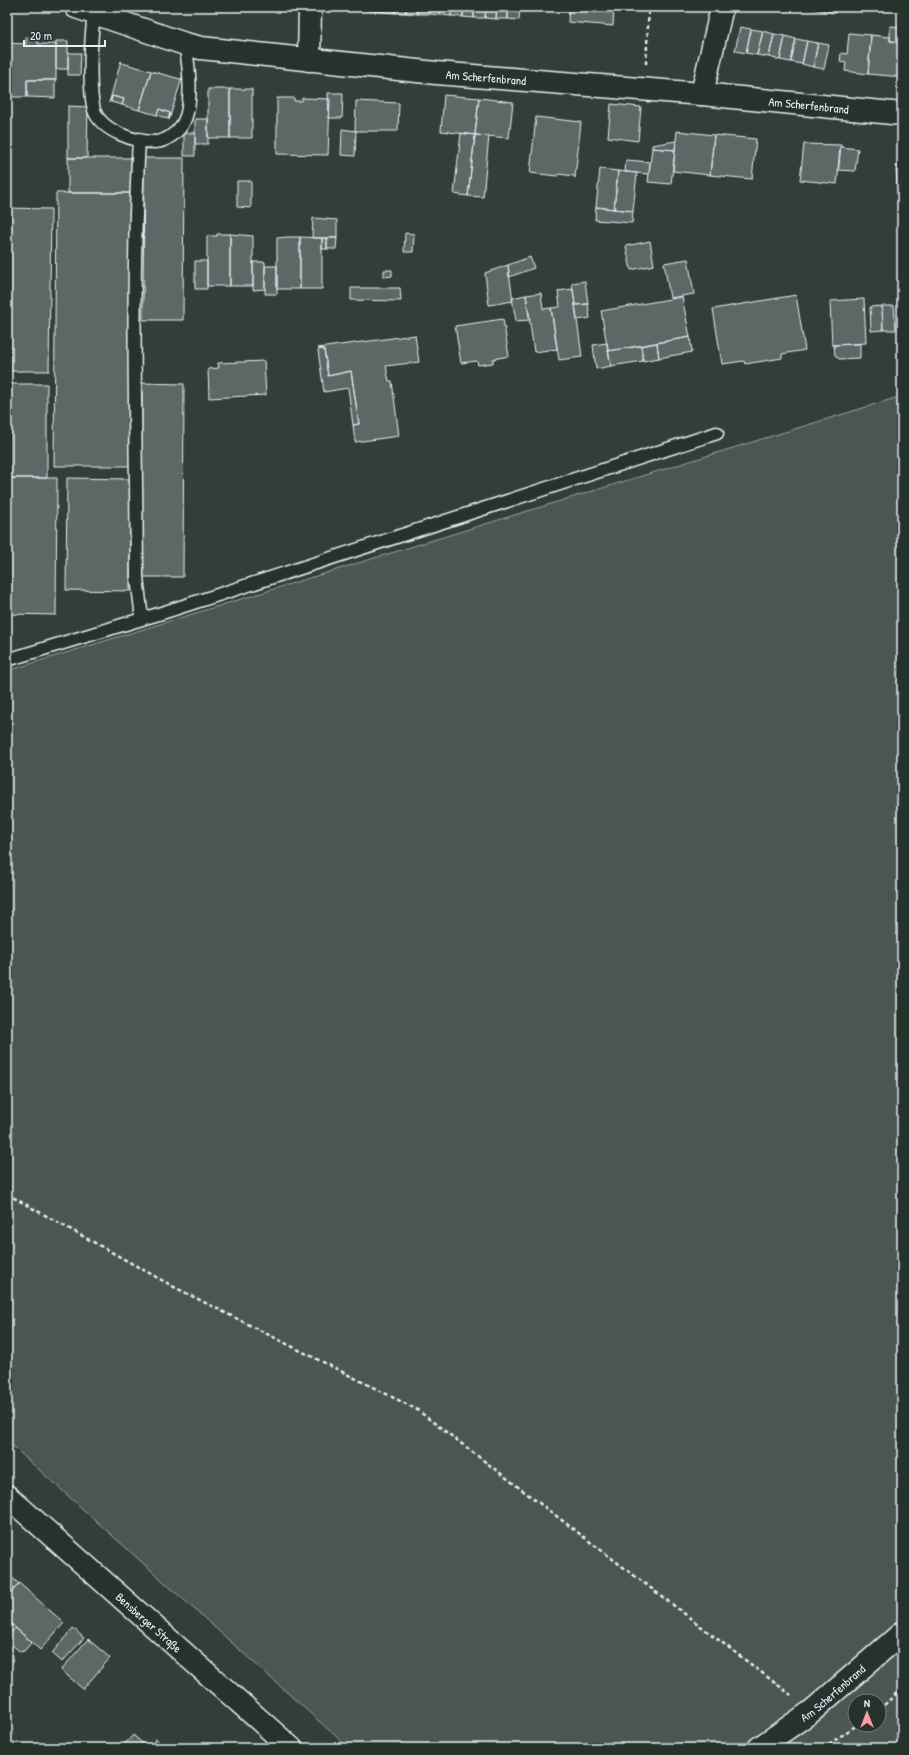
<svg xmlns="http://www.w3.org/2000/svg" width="909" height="1755" font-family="'Patrick Hand',sans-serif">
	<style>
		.green { fill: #495651; stroke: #98a4a4; fill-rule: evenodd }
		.building { fill: #5c6865; stroke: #e8f1f8 }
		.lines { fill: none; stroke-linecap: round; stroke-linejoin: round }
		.lane-casing { stroke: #e8f1f8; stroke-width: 15 }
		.street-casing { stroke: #e8f1f8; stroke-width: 25 }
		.secondary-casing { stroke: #e8f1f8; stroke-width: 25 }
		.path { stroke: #e8f1f8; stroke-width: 2.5; stroke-dasharray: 4 3; stroke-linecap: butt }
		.lane { stroke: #26332d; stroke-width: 12 }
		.street { stroke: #26332d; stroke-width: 22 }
		.secondary { stroke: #26332d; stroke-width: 22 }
		.labels { text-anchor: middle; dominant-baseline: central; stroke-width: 4; stroke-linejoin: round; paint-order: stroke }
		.street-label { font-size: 12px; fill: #e8f1f8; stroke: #26332d }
	</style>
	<rect width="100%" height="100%" fill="#323e39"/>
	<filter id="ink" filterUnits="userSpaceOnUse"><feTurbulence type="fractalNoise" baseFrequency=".025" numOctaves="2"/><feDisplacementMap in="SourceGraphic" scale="8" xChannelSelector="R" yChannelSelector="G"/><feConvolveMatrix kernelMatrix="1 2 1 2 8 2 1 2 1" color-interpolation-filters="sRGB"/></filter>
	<g filter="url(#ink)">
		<!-- green -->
		<path class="green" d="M 902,396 L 902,1748 L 349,1748 L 7,1441 L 7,671 ZM 855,1701 L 879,1701 L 879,1725 L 855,1725 Z"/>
		<!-- building -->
		<path class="building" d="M 242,7 L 270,7 L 270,10 Z
			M 350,7 L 361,7 L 361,10 L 350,10 Z
			M 361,7 L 373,7 L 372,11 L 361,10 Z
			M 373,7 L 384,7 L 383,12 L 372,11 Z
			M 384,7 L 395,7 L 395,13 L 383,12 Z
			M 395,7 L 406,7 L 406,13 L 395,13 Z
			M 406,7 L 418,7 L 417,14 L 406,13 Z
			M 418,7 L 429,7 L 429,14 L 417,14 Z
			M 429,7 L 440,7 L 440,15 L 429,14 Z
			M 440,7 L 452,7 L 451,16 L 440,15 Z
			M 452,7 L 463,7 L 463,17 L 451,16 Z
			M 463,7 L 474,7 L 474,18 L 463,17 Z
			M 474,7 L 486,7 L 485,18 L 474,18 Z
			M 486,7 L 497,7 L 496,19 L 485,18 Z
			M 497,7 L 508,7 L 508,19 L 496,19 Z
			M 508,7 L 520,7 L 519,20 L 508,19 Z
			M 569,7 L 614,7 L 613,26 L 568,22 Z
			M 814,7 L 825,7 L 824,11 L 813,9 Z
			M 825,7 L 837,7 L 835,13 L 824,11 Z
			M 890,26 L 902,27 L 902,42 L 890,41 Z
			M 740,27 L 751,29 L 746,53 L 735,51 Z
			M 751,29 L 763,31 L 757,55 L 746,53 Z
			M 763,31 L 774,34 L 769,57 L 757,55 Z
			M 849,33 L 871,35 L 868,74 L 845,71 L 846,63 L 840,62 L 841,53 L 847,54 Z
			M 774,34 L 785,36 L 780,60 L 769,57 Z
			M 871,35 L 890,37 L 890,41 L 902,42 L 902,77 L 868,74 Z
			M 785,36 L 796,39 L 791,62 L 780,60 Z
			M 26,37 L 38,38 L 38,44 L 56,44 L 56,80 L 27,80 L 27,97 L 7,97 L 7,43 L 26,44 Z
			M 796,39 L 807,41 L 802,64 L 791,62 Z
			M 56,41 L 68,41 L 68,69 L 56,69 Z
			M 807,41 L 818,43 L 813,67 L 802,64 Z
			M 818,43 L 829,45 L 824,69 L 813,67 Z
			M 68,53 L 81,53 L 80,75 L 68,75 Z
			M 121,61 L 122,63 L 151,71 L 139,110 L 122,105 L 124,99 L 112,96 L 109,103 Z
			M 151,71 L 180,79 L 182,78 L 169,120 L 170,113 L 159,109 L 157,115 L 139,110 Z
			M 27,80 L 55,80 L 55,98 L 27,97 Z
			M 208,89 L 230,89 L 230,138 L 208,138 Z
			M 230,89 L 252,89 L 252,138 L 230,138 Z
			M 328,93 L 343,93 L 342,118 L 329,118 Z
			M 444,95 L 479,98 L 475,135 L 441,131 Z
			M 112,96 L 124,99 L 122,105 L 111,102 Z
			M 277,98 L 294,98 L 294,101 L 302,101 L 302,98 L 330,99 L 328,155 L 277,154 Z
			M 479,98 L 513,102 L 509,138 L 475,135 Z
			M 356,101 L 399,103 L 398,131 L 355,131 Z
			M 611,104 L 641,107 L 638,141 L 608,137 Z
			M 68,106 L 88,107 L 87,158 L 68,158 Z
			M 159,109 L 170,113 L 168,119 L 157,115 Z
			M 536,117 L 581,122 L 575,178 L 574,176 L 558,174 L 558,176 L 530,173 Z
			M 195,119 L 208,119 L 208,144 L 195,144 Z
			M 342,129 L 356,131 L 355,156 L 341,155 Z
			M 677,131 L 714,135 L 710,175 L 673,171 Z
			M 184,133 L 195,133 L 195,156 L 184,156 Z
			M 461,133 L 475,135 L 468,196 L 454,194 Z
			M 475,135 L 489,136 L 483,197 L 468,196 Z
			M 714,135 L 756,139 L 752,179 L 710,175 Z
			M 676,141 L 675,150 L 652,148 L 652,145 Z
			M 804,144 L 841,145 L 837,184 L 800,180 Z
			M 840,147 L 858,149 L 855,171 L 838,170 Z
			M 652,148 L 675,150 L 671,184 L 648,182 Z
			M 68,158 L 132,158 L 132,193 L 68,193 Z
			M 144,158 L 184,158 L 183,320 L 143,320 Z
			M 626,160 L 650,162 L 649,174 L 625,172 Z
			M 896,166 L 902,166 L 902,209 L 898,209 Z
			M 600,169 L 618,171 L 614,209 L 596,207 Z
			M 618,171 L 637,173 L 633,211 L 614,209 Z
			M 237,181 L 251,181 L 251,208 L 237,207 Z
			M 56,193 L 132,193 L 131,466 L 54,466 Z
			M 596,207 L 633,211 L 632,223 L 595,220 Z
			M 7,208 L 51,209 L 49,371 L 7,371 Z
			M 313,218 L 337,220 L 337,238 L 312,238 Z
			M 405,233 L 414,234 L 413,252 L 404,252 Z
			M 217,234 L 230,234 L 230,286 L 207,286 L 207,236 L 217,236 Z
			M 230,234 L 253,236 L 253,286 L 230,286 Z
			M 287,237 L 300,237 L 300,289 L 277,289 L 277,238 Z
			M 300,237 L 322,238 L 322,289 L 300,289 Z
			M 322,238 L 327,238 L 327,249 L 322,249 Z
			M 327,238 L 337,238 L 336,249 L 327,249 Z
			M 650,241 L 654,265 L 631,270 L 626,246 Z
			M 530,257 L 534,268 L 509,277 L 508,265 Z
			M 688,259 L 694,294 L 670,298 L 664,263 Z
			M 195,261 L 207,261 L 207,289 L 195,289 Z
			M 253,262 L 265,262 L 265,289 L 253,290 Z
			M 508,265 L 513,301 L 489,305 L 485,273 Z
			M 265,266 L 277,266 L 277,294 L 265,294 Z
			M 384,270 L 392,270 L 392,276 L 384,277 Z
			M 902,279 L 902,323 L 901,324 L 898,280 Z
			M 585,281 L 588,304 L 575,305 L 572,283 Z
			M 351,288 L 400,288 L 401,301 L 351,300 Z
			M 573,289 L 582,357 L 559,360 L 551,308 L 560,307 L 558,291 Z
			M 541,293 L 543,309 L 551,308 L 557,349 L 534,352 L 526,295 Z
			M 526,295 L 530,320 L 516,321 L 512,298 Z
			M 796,295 L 805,350 L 782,354 L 782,358 L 745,364 L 744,361 L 722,364 L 713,309 Z
			M 682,297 L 690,337 L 608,351 L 601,311 Z
			M 864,299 L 866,343 L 832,345 L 830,301 Z
			M 588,304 L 590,318 L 577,320 L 575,305 Z
			M 882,306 L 894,306 L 896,330 L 883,330 Z
			M 882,306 L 883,330 L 871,331 L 870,307 Z
			M 503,319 L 509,356 L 493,359 L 493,363 L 478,365 L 477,361 L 461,363 L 455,326 Z
			M 415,335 L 419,362 L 386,366 L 389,381 L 392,381 L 399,436 L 355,442 L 353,425 L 359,424 L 351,371 L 328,376 L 324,349 L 318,348 Z
			M 690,337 L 692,352 L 659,358 L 657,343 Z
			M 607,343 L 611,366 L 596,369 L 593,345 Z
			M 657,343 L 659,358 L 643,361 L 641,346 Z
			M 860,344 L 860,358 L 839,359 L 835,355 L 834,345 Z
			M 641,346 L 643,361 L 611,366 L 608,351 Z
			M 324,349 L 328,376 L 351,371 L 359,424 L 353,425 L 348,388 L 324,392 L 318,350 Z
			M 264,361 L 266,395 L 209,398 L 208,369 L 219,368 L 218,363 Z
			M 142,383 L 184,384 L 183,577 L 141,577 Z
			M 9,384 L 47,384 L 47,478 L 9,478 Z
			M 9,478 L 57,478 L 56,615 L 8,614 Z
			M 67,478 L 130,479 L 130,591 L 66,590 Z
			M 8,1574 L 19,1584 L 7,1597 L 7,1575 Z
			M 19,1583 L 64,1623 L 40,1650 L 7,1620 L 7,1597 Z
			M 15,1628 L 32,1642 L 24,1651 L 20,1652 L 7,1640 L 7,1637 Z
			M 73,1628 L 84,1638 L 62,1662 L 52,1653 Z
			M 88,1639 L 110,1658 L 83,1689 L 61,1670 Z
			M 133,1735 L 147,1747 L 146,1748 L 121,1748 Z
			M 156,1739 L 167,1748 L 148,1748 Z"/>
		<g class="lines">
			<!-- lane casing -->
			<g class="lane-casing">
				<path id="lane" d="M 94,13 C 91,37 88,87 94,110 C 101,131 135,142 155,142 C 165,142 177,133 182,125 C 194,106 189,65 185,44
					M 139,139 C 131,285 136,431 137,577 L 142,619
					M 7,660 L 165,612 L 717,433"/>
			</g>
			<!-- street casing -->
			<g class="street-casing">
				<g id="street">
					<path id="s1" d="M 76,7 L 185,44 L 201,48 L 436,73 L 702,94 L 902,114"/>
					<path d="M 309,60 L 310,7"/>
					<path d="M 702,94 L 722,7"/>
					<path id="s2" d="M 759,1748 L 812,1711 L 902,1633"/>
				</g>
			</g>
			<!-- secondary casing -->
			<g class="secondary-casing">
				<g id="secondary">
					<path id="s3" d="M 7,1496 L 291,1748"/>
				</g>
			</g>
			<!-- path -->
			<path class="path" d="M 646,64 L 649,7
				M 7,1194 L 176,1288 L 416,1409 L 791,1695
				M 879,1710 L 902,1688
				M 823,1748 L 857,1725"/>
			<!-- lane -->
			<use href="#lane" class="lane"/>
			<!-- street -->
			<use href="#street" class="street"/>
			<!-- secondary -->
			<use href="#secondary" class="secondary"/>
		</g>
	</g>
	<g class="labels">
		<!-- street labels -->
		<g class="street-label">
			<text stroke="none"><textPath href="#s1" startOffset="418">Am Scherfenbrand</textPath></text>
			<text stroke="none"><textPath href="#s1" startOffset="742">Am Scherfenbrand</textPath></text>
			<text stroke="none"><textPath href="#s3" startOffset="190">Bensberger Straße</textPath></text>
			<text stroke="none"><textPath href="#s2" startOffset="92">Am Scherfenbrand</textPath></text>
		</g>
	</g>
	<!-- margin -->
	<rect width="909" height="1755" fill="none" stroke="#26332d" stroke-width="24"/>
	<rect x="12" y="12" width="885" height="1731" fill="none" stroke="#e8f1f8" stroke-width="1.5" filter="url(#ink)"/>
	<!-- north arrow -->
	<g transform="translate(867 1713)"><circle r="19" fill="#26332d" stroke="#747f7e"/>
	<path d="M0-3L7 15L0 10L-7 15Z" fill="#ff9aa2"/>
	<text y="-6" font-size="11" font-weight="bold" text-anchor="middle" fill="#e8f1f8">N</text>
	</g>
	<!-- scale -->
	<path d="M24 40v6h81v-6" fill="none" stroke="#e8f1f8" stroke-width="2"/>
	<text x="30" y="40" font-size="12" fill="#e8f1f8" stroke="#26332d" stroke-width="3" paint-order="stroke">20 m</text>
</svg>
